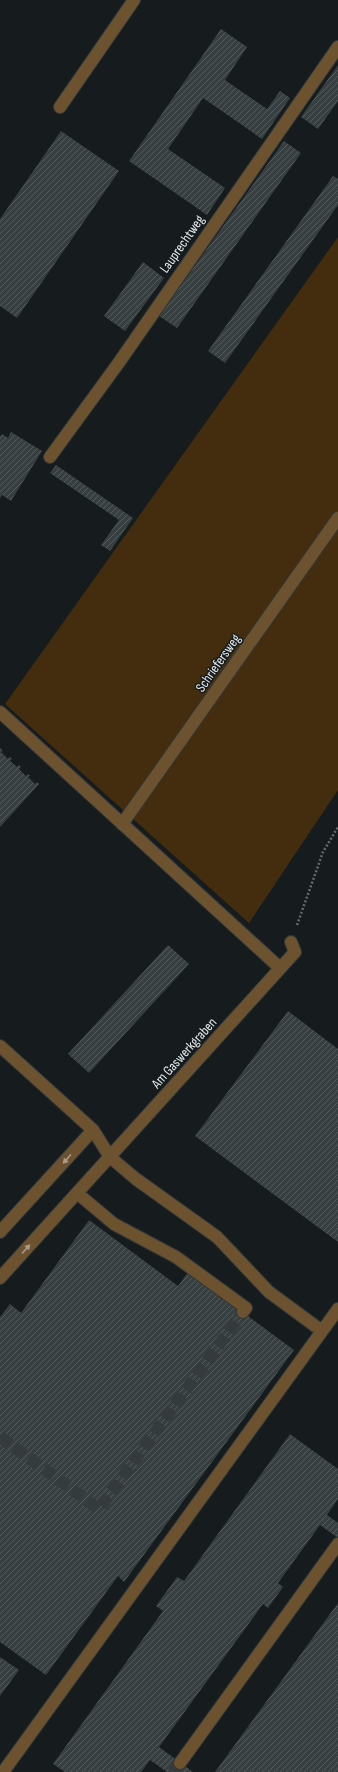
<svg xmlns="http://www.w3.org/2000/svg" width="338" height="1772" font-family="'Sofia Sans Condensed',sans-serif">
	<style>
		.green { fill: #432d0e }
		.building { fill: url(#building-hatch) }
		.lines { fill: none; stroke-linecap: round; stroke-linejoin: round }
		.minor-tunnel { stroke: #353b3c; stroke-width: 12; stroke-dasharray: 12 6; stroke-linecap: butt }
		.minor-casing { stroke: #33393a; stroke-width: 14 }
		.path { stroke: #656b6c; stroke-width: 2.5; stroke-dasharray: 2 2; stroke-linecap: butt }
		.minor { stroke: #6d522f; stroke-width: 12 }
		.oneway { fill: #a89d8c }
		.labels { text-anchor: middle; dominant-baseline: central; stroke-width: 3; stroke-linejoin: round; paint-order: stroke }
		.street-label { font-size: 14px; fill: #e3e8e9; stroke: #161c1e }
	</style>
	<defs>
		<pattern id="building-hatch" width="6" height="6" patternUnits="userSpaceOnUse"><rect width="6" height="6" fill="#383f41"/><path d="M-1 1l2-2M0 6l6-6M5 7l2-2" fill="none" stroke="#555b5c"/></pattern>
	</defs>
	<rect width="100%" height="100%" fill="#161c1e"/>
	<!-- green -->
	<path class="green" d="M 338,237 L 338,790 L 249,923 L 5,704 Z"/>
	<!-- building -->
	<path class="building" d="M 221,29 L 247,47 L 225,80 L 267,109 L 280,91 L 290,98 L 262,139 L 203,98 L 168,149 L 225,188 L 207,215 L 129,161 Z
		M 338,65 L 338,101 L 318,129 L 301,117 Z
		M 61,131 L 119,171 L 17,318 L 0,306 L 0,219 Z
		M 284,141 L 301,153 L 177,328 L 159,316 Z
		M 333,176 L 338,179 L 338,205 L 225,363 L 208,351 Z
		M 143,262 L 164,278 L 125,331 L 104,316 Z
		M 11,432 L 42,451 L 11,501 L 2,495 L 0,498 L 0,437 L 2,434 L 8,438 Z
		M 56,465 L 133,518 L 110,551 L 101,545 L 119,520 L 50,473 Z
		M 0,748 L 3,751 L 1,752 L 8,759 L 10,757 L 12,759 L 10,761 L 17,767 L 19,765 L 21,767 L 19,769 L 26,776 L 28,774 L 30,776 L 28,777 L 35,784 L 37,782 L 39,784 L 0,827 Z
		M 168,945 L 189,964 L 89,1073 L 68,1054 Z
		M 288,1011 L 338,1049 L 338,1242 L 195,1136 Z
		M 89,1220 L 178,1286 L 188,1272 L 294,1350 L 124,1582 L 118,1576 L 46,1675 L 0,1642 L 0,1317 L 10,1304 L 21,1313 Z
		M 290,1434 L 338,1469 L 338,1499 L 327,1515 L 338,1523 L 338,1538 L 320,1525 L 278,1583 L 283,1587 L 268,1608 L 263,1604 L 159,1747 L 193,1772 L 167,1772 L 150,1760 L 141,1772 L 65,1772 L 53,1764 L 163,1611 L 156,1606 L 177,1577 L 184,1581 Z
		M 338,1603 L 338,1772 L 215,1772 Z
		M 0,1657 L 19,1670 L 0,1696 Z"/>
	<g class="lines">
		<!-- minor-tunnel -->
		<path class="minor-tunnel" d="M 0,1437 L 99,1509 L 243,1312
			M 173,1772 L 180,1763"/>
		<!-- minor casing -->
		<g class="minor-casing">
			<path id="minor" d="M 60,107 L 134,0
				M 50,457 L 120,361 L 338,47
				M 0,712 L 280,968
				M 122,824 L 338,518
				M 0,1046 L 93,1130 L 110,1157 L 136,1179 L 217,1237 L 269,1292 L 322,1331
				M 77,1193 L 114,1224 L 176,1257 L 246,1308 L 243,1312
				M 0,1232 L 93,1130
				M 0,1278 L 295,952 L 291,942
				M 180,1763 L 338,1544
				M 3,1772 L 338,1309"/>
		</g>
		<!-- path -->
		<path class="path" d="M 297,925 L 323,852 L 338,827"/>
		<!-- minor -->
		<use href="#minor" class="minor"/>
	</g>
	<!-- one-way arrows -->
	<defs><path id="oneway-solid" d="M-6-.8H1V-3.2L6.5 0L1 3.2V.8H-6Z"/></defs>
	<g class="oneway">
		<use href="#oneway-solid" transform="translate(67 1159) rotate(132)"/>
		<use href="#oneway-solid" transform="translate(26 1249) rotate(-48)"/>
	</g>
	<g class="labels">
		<!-- street labels -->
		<g class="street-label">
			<text transform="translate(182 244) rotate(-55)">Lauprechtweg</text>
			<text transform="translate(218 663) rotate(-55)">Schriefersweg</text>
			<text transform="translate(184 1053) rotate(-48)">Am Gaswerkgraben</text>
		</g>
	</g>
</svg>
